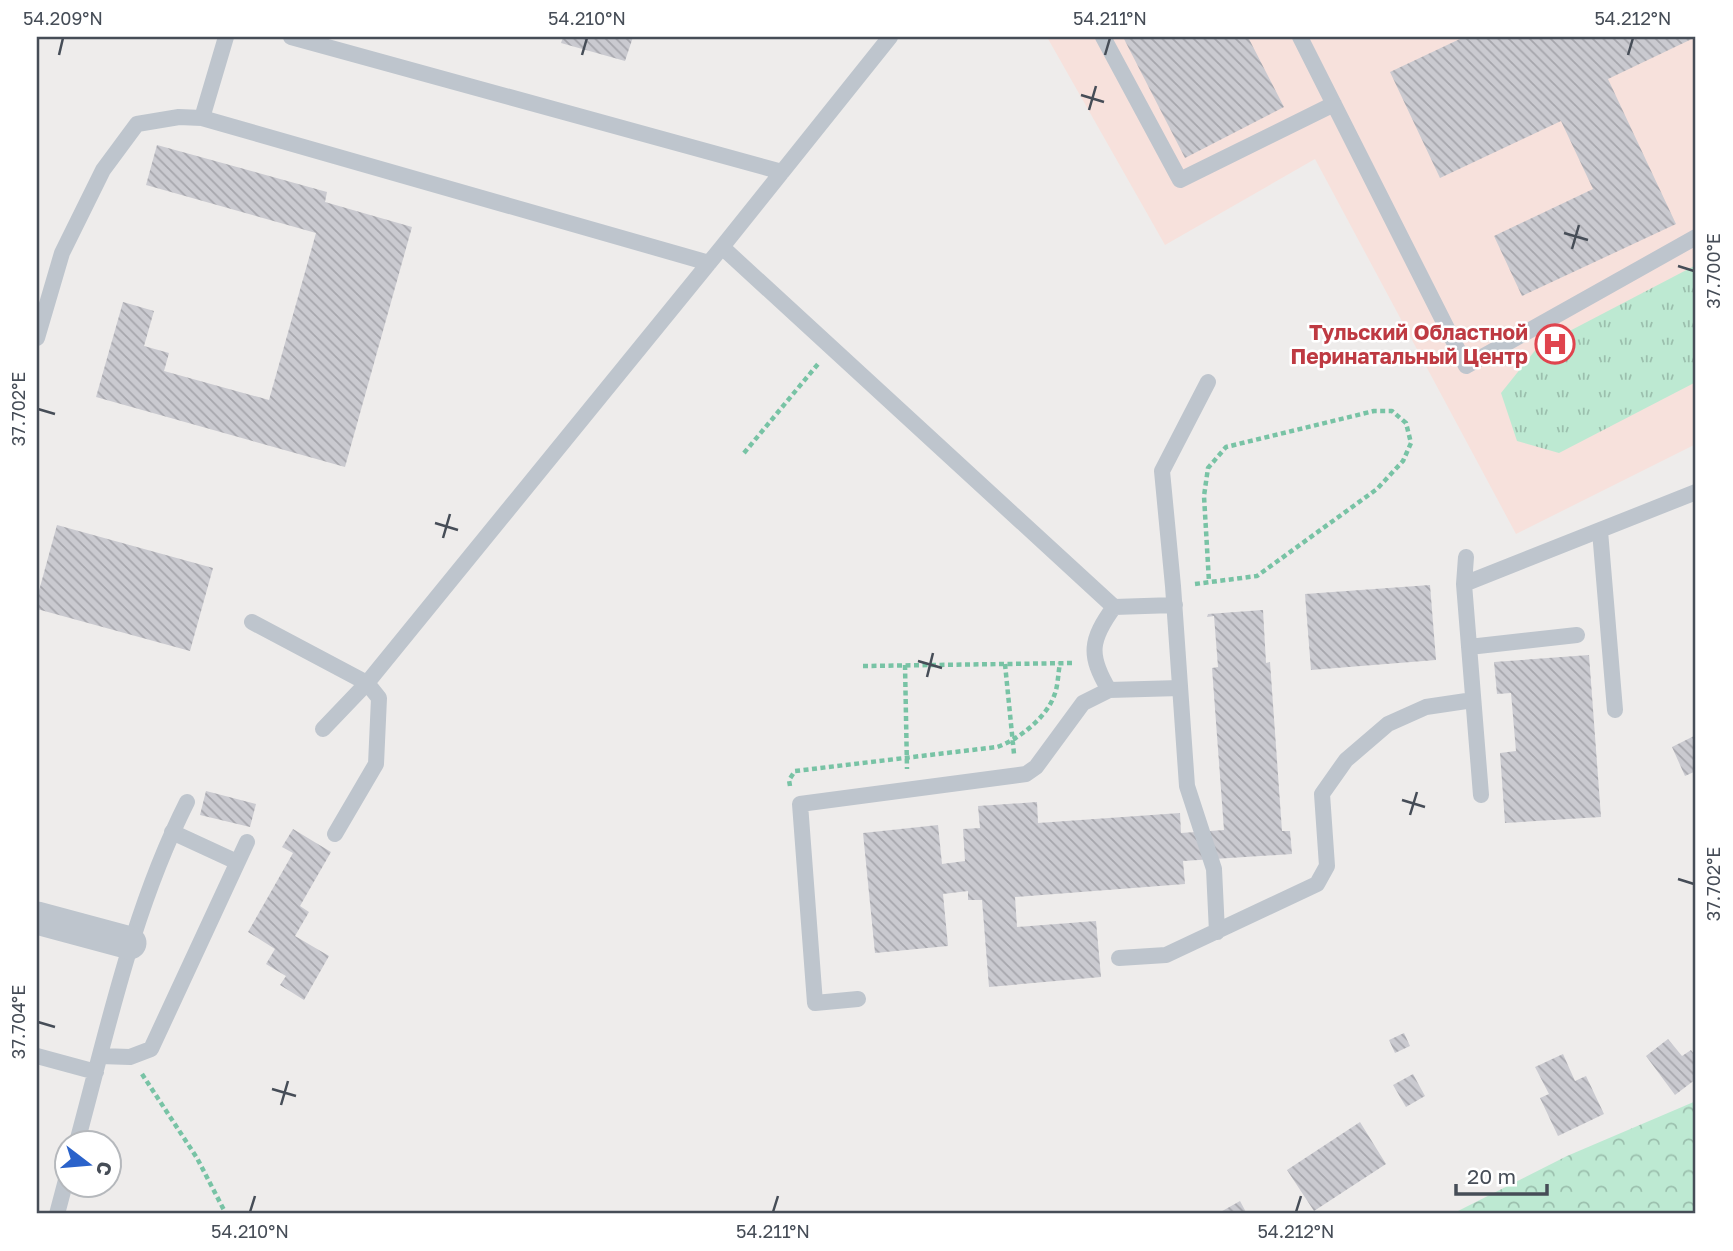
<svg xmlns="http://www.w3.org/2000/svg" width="1733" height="1251" font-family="'Golos Text',sans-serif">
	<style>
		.medical { fill: #f7e1dc }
		.grass { fill: url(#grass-tufts) }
		.forest { fill: url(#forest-crowns) }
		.building { fill: url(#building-back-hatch) }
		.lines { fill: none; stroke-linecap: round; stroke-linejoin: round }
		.path { stroke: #78c3a5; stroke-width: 4.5; stroke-dasharray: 5 3.5; stroke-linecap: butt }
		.service { stroke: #bec5cd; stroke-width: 16 }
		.minor { stroke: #bec5cd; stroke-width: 33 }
		.ticks { fill: none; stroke: #464d57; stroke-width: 2.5 }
		.labels { text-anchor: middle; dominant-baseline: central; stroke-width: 5; stroke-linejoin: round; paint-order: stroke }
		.health-label { font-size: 21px; font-weight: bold; fill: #be3a42; stroke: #fff; text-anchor: end }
		.neatline { fill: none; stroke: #464d57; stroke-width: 2.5 }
		.ticks-label { font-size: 18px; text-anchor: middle; fill: #464d57 }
	</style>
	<defs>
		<pattern id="grass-tufts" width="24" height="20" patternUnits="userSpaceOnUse" patternTransform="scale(1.75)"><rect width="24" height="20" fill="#bde9d2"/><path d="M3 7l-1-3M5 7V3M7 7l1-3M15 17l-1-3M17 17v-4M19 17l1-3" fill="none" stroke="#9bbfad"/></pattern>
		<pattern id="forest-crowns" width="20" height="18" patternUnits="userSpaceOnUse" patternTransform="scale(1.75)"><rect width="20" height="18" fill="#bde9d2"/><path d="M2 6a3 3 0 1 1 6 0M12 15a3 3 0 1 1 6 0" fill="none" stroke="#9bbfad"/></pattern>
		<pattern id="building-back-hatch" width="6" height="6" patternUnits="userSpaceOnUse" patternTransform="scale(1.75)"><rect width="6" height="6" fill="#cacad0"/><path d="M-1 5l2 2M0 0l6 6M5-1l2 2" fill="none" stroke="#a6a6ac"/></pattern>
	</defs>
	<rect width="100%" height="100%" fill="#eeeceb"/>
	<!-- medical -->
	<path class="medical" d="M 1047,37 L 1696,37 L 1696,444 L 1516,534 L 1315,159 L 1165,245 Z"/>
	<!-- grass -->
	<path class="grass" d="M 1696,265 L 1696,382 L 1559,453 L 1517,441 L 1501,393 L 1537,348 Z"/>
	<!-- forest -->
	<path class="forest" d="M 1696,1101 L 1696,1214 L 1452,1214 L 1567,1156 Z"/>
	<!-- building -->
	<path class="building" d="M 563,37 L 633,37 L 625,61 L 561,43 Z
		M 1123,37 L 1248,37 L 1284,107 L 1185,158 Z
		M 1464,37 L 1696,37 L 1608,79 L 1676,224 L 1522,296 L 1494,236 L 1593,189 L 1561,121 L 1440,178 L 1390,72 Z
		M 157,145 L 327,192 L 325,202 L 412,227 L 345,467 L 96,397 L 123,302 L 154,311 L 144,346 L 169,353 L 164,371 L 269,400 L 316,233 L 146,185 Z
		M 57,525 L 213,568 L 190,651 L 37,609 L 37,598 Z
		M 1430,585 L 1436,660 L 1311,670 L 1305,594 Z
		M 1263,610 L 1266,663 L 1270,662 L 1282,831 L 1290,831 L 1292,854 L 1183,861 L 1185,884 L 1015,897 L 1017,927 L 1096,921 L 1101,977 L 989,987 L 982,900 L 968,900 L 968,891 L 943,894 L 948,946 L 875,953 L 863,833 L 938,825 L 942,864 L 965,861 L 963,829 L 980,828 L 978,806 L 1037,802 L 1038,823 L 1180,813 L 1181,833 L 1224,830 L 1212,668 L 1218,667 L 1214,616 L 1207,617 L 1208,614 Z
		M 1589,655 L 1601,817 L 1505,823 L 1500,753 L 1516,751 L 1511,693 L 1497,694 L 1494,662 Z
		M 1696,735 L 1696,771 L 1685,776 L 1672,747 Z
		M 206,791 L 256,804 L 250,827 L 200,815 Z
		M 293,829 L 331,852 L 300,906 L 309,912 L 295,936 L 329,956 L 304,1000 L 280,985 L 286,976 L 266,964 L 275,949 L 248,932 L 293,853 L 282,847 Z
		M 1404,1033 L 1410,1046 L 1395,1053 L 1389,1040 Z
		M 1668,1039 L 1682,1056 L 1691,1050 L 1696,1057 L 1696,1079 L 1675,1095 L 1646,1056 Z
		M 1563,1054 L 1575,1081 L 1586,1076 L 1604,1114 L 1558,1136 L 1540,1098 L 1549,1094 L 1535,1067 Z
		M 1413,1074 L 1425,1096 L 1406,1107 L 1393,1085 Z
		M 1360,1122 L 1386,1164 L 1314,1211 L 1287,1170 Z
		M 1240,1201 L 1247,1214 L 1217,1214 Z"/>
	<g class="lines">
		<!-- path -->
		<path class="path" d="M 744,453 L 818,364
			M 1195,584 L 1257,576 L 1377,489 L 1403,461 L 1411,443 L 1406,423 L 1392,411 L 1374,411 L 1226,447 L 1208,468 L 1204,496 L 1209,582
			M 1005,664 L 1014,754
			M 905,665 L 907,769
			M 863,666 L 1075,663
			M 790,786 L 789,780 L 795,771 L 997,747 C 1018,740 1046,718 1054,696 C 1058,687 1058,674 1060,663
			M 142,1074 L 197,1158 L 226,1214"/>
		<!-- service -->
		<path class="service" d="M 291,37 L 782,172
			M 1103,37 L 1180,180 L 1334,104
			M 1300,37 L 1466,366 L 1696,237
			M 202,118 L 226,37
			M 722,247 L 1114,607
			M 37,338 L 62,253 L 103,170 L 137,124 L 179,117 L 202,118 L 709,263
			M 1208,382 L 1162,471 L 1173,586 L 1187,786 L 1214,869 L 1217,932
			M 1600,531 L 1615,710
			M 1466,557 L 1464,584 L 1481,795
			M 1464,584 L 1696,492
			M 1175,605 L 1114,607 C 1090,640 1088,655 1109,690 L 1180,688
			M 252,622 L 367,683 L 722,247 L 890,37
			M 1469,647 L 1577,635
			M 323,729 L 367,683 L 379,698 L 376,764 L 335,834
			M 172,832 L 237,862
			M 1119,958 L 1166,955 L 1317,884 L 1327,866 L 1322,794 L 1346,760 L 1388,724 L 1426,707 L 1473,700
			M 858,999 L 815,1003 L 800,804 L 1026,774 L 1036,767 L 1083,703 L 1109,690
			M 37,1056 L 96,1072
			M 100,1056 L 130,1057 L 151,1049 L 247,842
			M 77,1142 C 108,1028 133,909 187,802
			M 57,1214 L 66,1180"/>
		<!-- minor -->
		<path class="minor" d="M 37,918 L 130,943"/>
	</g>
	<!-- ticks -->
	<path class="ticks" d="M 59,55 L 63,38M 582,55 L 587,38M 1105,55 L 1110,38M 1628,55 L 1633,38M 1081,95 L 1104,102M 1089,110 L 1096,86M 1564,233 L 1588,240M 1572,249 L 1579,225M 1678,266 L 1694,271M 38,409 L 55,414M 435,523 L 458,530M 443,538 L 450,514M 918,661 L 942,668M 927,677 L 933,653M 1402,800 L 1425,807M 1410,815 L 1417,792M 1678,879 L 1694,884M 38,1022 L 55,1027M 272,1089 L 296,1096M 281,1105 L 288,1081M 250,1212 L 255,1196M 773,1212 L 778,1196M 1296,1212 L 1301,1196"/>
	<!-- icons -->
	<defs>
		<g id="hospital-ring" transform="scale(2.0125)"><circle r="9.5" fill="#fff" stroke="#e0444e" stroke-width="1.5"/><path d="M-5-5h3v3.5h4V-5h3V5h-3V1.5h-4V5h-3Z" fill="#e0444e"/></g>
	</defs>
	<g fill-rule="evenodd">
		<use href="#hospital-ring" x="1555" y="344"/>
	</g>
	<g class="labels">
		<!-- health labels -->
		<g class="health-label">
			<text x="1528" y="332">Тульский Областной<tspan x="1528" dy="24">Перинатальный Центр</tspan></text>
		</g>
	</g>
	<!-- border -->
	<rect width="1733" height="1251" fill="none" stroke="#ffffff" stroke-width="77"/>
	<!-- north arrow -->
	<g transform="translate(88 1164) rotate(106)"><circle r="33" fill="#ffffff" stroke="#b5b8bc" stroke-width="2"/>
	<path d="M0-5L12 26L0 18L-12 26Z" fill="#2a62ca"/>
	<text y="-10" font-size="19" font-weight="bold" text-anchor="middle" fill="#464d57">С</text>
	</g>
	<!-- scale -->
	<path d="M1456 1184v10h91v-10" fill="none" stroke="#464d57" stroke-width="3.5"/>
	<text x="1467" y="1184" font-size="21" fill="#464d57" stroke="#ffffff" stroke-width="5" paint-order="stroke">20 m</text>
	<rect x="38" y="38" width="1656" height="1174" class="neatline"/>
	<g class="ticks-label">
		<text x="63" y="25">54.209°N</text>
		<text x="587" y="25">54.210°N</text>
		<text x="1110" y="25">54.211°N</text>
		<text x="1633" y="25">54.212°N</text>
		<text transform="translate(1714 271) rotate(-90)" y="6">37.700°E</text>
		<text transform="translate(19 409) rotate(-90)" y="6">37.702°E</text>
		<text transform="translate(1714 884) rotate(-90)" y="6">37.702°E</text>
		<text transform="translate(19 1022) rotate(-90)" y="6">37.704°E</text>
		<text x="250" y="1238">54.210°N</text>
		<text x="773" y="1238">54.211°N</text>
		<text x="1296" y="1238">54.212°N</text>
	</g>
</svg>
